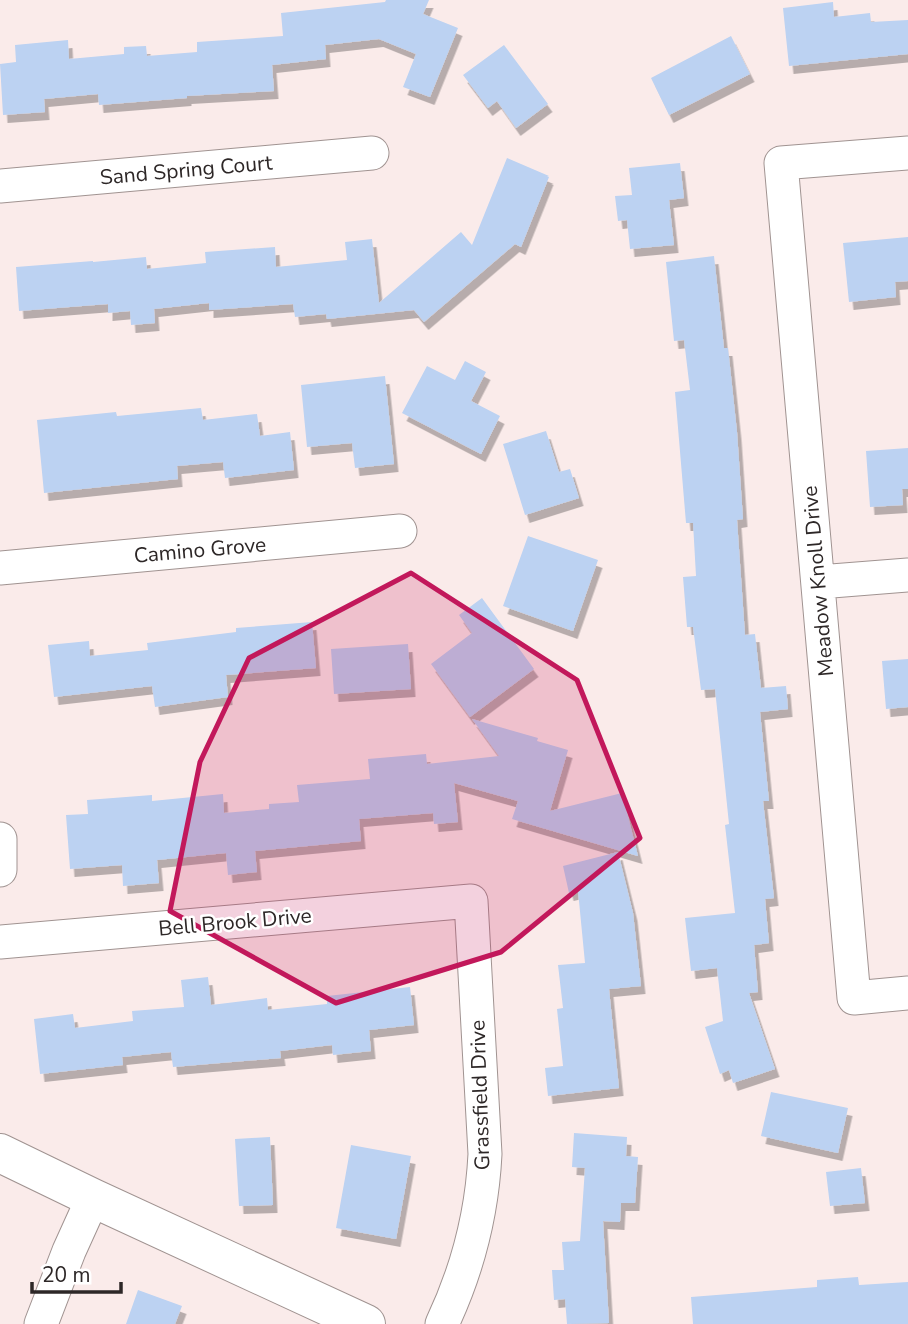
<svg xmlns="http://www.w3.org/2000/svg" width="908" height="1324" font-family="'Nunito Sans',sans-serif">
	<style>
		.building { fill: #bcd2f2; filter: url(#shadow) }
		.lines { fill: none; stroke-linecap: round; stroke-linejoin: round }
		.minor-casing { stroke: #a09391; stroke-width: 35 }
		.tertiary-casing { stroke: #a09391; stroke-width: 40 }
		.minor { stroke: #fff; stroke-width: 33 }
		.tertiary { stroke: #fff; stroke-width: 38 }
		.marked { fill: #c2185b; fill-opacity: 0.2; stroke: #c2185b; stroke-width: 5; stroke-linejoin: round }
		.labels { text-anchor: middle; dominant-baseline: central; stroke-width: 5; stroke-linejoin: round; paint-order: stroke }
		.street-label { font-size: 21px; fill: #2d2727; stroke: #fff }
	</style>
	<defs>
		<filter id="shadow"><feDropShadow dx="4.5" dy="8" stdDeviation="0" flood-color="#0004"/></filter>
	</defs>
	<rect width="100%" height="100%" fill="#faebea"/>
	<!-- building -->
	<path class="building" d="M 386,0 L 429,0 L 423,14 L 458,28 L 430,97 L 403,87 L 416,54 L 379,39 L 325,45 L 326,59 L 272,65 L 274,91 L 187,96 L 187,98 L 99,105 L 98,94 L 44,99 L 45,112 L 3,115 L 0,64 L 16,62 L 15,45 L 68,40 L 69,59 L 124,54 L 124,47 L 146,46 L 147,56 L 197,52 L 197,42 L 283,36 L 281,13 L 385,2 Z
		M 833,2 L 834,17 L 870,13 L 871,22 L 908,20 L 908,54 L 789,66 L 783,8 Z
		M 731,36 L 750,74 L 669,115 L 651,78 Z
		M 504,45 L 548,104 L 516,128 L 497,101 L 488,108 L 463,75 Z
		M 507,158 L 549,176 L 547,177 L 549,177 L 521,247 L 515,244 L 424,322 L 414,310 L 327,319 L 326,314 L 295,317 L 293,304 L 209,310 L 209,303 L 154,309 L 155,323 L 131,325 L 130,311 L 108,313 L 108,304 L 19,311 L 16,267 L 93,261 L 93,262 L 146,257 L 147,269 L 206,263 L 205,252 L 275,247 L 276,267 L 347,260 L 345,242 L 372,239 L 379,303 L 461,232 L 472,245 Z
		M 680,163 L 684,198 L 669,200 L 674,245 L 630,249 L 627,220 L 618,221 L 615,196 L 632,195 L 629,168 Z
		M 908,237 L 908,281 L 895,282 L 896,297 L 849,302 L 843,243 Z
		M 714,256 L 724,348 L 728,348 L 737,432 L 743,519 L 737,520 L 745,635 L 755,634 L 761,688 L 786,686 L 788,709 L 760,712 L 769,801 L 763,801 L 774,898 L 765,899 L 769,943 L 754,945 L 758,992 L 749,993 L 775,1069 L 733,1083 L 729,1070 L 720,1074 L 705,1027 L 723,1021 L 717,968 L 691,971 L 685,918 L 735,913 L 725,825 L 729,824 L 715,689 L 701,690 L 693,627 L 687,627 L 683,577 L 696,576 L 693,523 L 686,523 L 675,392 L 690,390 L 684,340 L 674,341 L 666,262 Z
		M 465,361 L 486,372 L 471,401 L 500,416 L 481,454 L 402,413 L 427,366 L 455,380 Z
		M 385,376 L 394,464 L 355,468 L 352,443 L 307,447 L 301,385 Z
		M 201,408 L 203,420 L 257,414 L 260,436 L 290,432 L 294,470 L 225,478 L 223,462 L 177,466 L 178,479 L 44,493 L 37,420 L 116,412 L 117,416 Z
		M 546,431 L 559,472 L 570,469 L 579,498 L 525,515 L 503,444 Z
		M 908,448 L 908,489 L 902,489 L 903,505 L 870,507 L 866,451 Z
		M 528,536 L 598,560 L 573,631 L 503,606 Z
		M 482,598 L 534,669 L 470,717 L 431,664 L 472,633 L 459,615 Z
		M 312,622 L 316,668 L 226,675 L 228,697 L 155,707 L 152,686 L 54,697 L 48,645 L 89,641 L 90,656 L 148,650 L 147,643 L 236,632 L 236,628 Z
		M 408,644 L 411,689 L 334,694 L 331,649 Z
		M 908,659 L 908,707 L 886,709 L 882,661 Z
		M 472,719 L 538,738 L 537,741 L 568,750 L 550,811 L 622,793 L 638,856 L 512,819 L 518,801 L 454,783 L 458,822 L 434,824 L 433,813 L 359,819 L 361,841 L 255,851 L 257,872 L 228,875 L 226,853 L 157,860 L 159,883 L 123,886 L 122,865 L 70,869 L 66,815 L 88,814 L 87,800 L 152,795 L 152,801 L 223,794 L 224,813 L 269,809 L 269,804 L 299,802 L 297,785 L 370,779 L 368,759 L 426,754 L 427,764 L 499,756 Z
		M 618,852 L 633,913 L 641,986 L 609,989 L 619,1088 L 548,1096 L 545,1068 L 563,1066 L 557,1009 L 563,1008 L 558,965 L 585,963 L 578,891 L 569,893 L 563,866 Z
		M 208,977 L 211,1005 L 267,998 L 268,1010 L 327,1004 L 327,996 L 410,987 L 414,1025 L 369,1030 L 371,1051 L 333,1055 L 332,1045 L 280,1051 L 281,1058 L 173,1067 L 171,1052 L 122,1057 L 123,1065 L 40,1074 L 34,1019 L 73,1014 L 75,1028 L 133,1021 L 132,1011 L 184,1007 L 181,980 Z
		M 771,1092 L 848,1108 L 838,1153 L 761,1136 Z
		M 574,1133 L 627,1137 L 626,1156 L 638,1157 L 635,1203 L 621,1203 L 620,1222 L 603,1221 L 609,1323 L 567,1324 L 565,1299 L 554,1300 L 552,1270 L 564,1270 L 562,1242 L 580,1241 L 585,1168 L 572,1167 Z
		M 270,1137 L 273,1205 L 239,1206 L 235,1139 Z
		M 351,1145 L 411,1156 L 396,1239 L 336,1228 Z
		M 861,1168 L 865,1203 L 830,1206 L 826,1172 Z
		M 858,1277 L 859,1285 L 908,1282 L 908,1324 L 693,1324 L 691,1297 L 817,1287 L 817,1280 Z
		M 138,1290 L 182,1306 L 175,1324 L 126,1324 Z"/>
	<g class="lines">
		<!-- minor casing -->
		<g class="minor-casing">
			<path id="minor" d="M 908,153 L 781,163 L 854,998 L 908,993
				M 0,186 L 372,153
				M 0,568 L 400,531
				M 819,582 L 908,575
				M 0,839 L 0,870
				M 0,942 L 471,901 L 485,1154 C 482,1215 468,1269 442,1324
				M 41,1324 L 69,1251 L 93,1198"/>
		</g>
		<!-- tertiary casing -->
		<g class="tertiary-casing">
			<path id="tertiary" d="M 0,1153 L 93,1198 L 366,1324"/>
		</g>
		<!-- minor -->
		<use href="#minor" class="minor"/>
		<!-- tertiary -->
		<use href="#tertiary" class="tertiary"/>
	</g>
	<!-- marked area -->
	<path class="marked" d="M 411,573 L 577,680 L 640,838 L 501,952 L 336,1003 L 170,911 L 200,762 L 249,658 Z"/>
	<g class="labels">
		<!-- street labels -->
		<g class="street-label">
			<text transform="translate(186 170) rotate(-5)">Sand Spring Court</text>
			<text transform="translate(200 550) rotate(-5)">Camino Grove</text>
			<text transform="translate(818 581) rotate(-95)">Meadow Knoll Drive</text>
			<text transform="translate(235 922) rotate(-5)">Bell Brook Drive</text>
			<text transform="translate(480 1095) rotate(-92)">Grassfield Drive</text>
		</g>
	</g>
	<!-- scale -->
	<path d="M32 1282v10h89v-10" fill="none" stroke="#2d2727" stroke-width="3.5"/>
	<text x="42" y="1282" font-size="21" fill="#2d2727" stroke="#ffffff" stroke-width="5" paint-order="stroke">20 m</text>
</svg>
